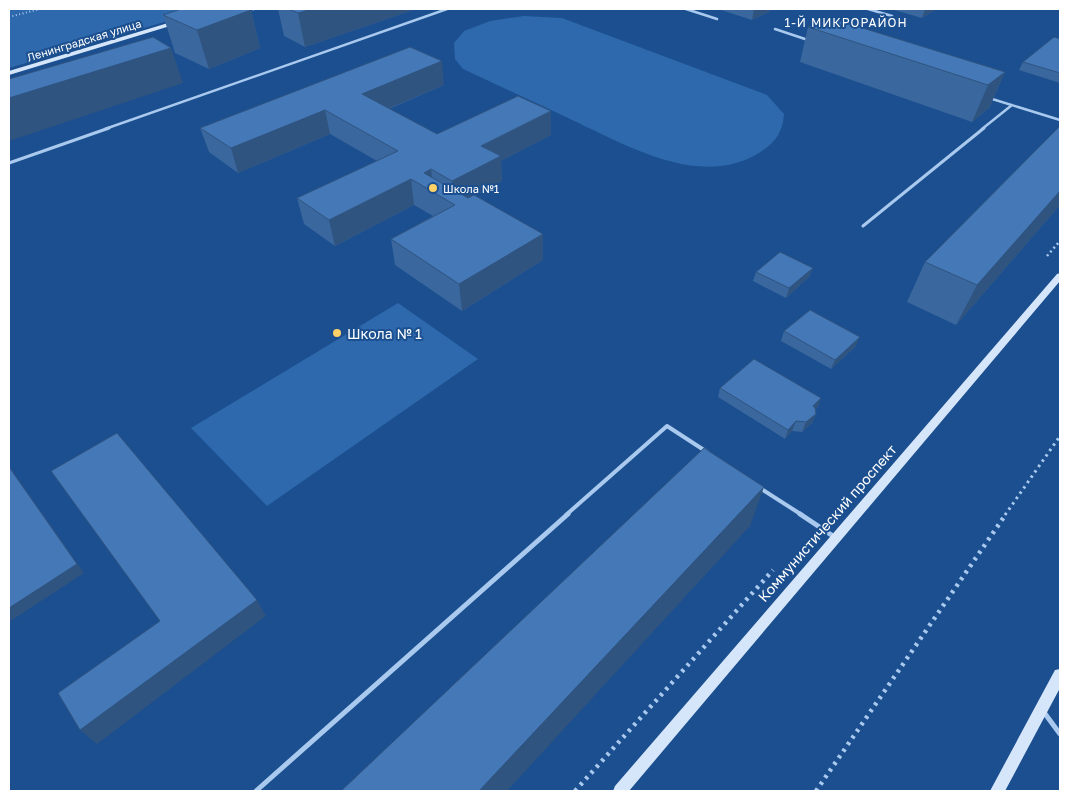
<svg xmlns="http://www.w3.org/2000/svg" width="1069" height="800" font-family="'Golos Text',sans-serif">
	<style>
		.green { fill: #2e69ad }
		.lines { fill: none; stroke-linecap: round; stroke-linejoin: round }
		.path-far3 { stroke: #a9c9ee; stroke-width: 2; stroke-dasharray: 1 2.5; stroke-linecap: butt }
		.path-far2 { stroke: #a9c9ee; stroke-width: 2.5; stroke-dasharray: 2 3; stroke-linecap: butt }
		.path-far1 { stroke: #a9c9ee; stroke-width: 3; stroke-dasharray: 2.5 4; stroke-linecap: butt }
		.path { stroke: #a9c9ee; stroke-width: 4.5; stroke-dasharray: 3 5; stroke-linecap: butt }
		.lane-far3 { stroke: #a9c9ee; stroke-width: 2.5 }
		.lane-far2 { stroke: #a9c9ee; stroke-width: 3 }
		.lane-far1 { stroke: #a9c9ee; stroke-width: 4 }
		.lane { stroke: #a9c9ee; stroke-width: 5 }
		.secondary { fill: #d6e6fa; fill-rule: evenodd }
		.wall { fill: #3a679d }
		.shaded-wall { fill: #305480 }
		.building { fill: #4478b7; stroke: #305480 }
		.poi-dot { fill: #ffd166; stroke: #1b4f8f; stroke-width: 2 }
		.labels { text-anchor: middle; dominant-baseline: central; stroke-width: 4; stroke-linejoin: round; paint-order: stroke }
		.far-street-label { font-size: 11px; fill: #fff; stroke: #1b4f8f }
		.far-poi-label { font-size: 11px; fill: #fff; stroke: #1b4f8f; text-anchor: start }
		.far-neighbourhood-label { font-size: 12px; letter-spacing: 1px; fill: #fff; stroke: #1b4f8f }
		.poi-label { font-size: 14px; fill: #fff; stroke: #1b4f8f; text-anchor: start }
		.street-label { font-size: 14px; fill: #fff; stroke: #1b4f8f }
	</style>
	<rect width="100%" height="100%" fill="#1b4f8f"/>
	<!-- green -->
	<path class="green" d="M 9,9 L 208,9 L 9,68 Z
		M 524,16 L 562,18 L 767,95 L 784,114 C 783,131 776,142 762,151 C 702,191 626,145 570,119 C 534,102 499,86 463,69 L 455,59 L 454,43 L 464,31 L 490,21 Z
		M 398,303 L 478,359 L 267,506 L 191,428 Z"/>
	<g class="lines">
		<!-- path-far3 -->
		<path class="path-far3" d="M 246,12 L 255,9
			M 9,17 L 40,9"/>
		<!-- path-far2 -->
		<path class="path-far2" d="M 1047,256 L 1060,241"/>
		<!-- path-far1 -->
		<path class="path-far1" d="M 1005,515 L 1060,436"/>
		<!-- path -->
		<path class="path" d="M 575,791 L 773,570
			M 816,791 L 1006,514"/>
		<!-- lane-far3 -->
		<path class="lane-far3" d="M 686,9 L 717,19
			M 868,9 L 892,16
			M 775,29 L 808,40
			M 989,98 L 1060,120
			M 105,129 L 447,9
			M 982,129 L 1012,105"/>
		<!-- lane-far2 -->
		<path class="lane-far2" d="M 9,163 L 109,128
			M 863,226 L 984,128"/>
		<!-- lane-far1 -->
		<path class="lane-far1" d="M 760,488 L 802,515
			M 566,515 L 667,426 L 707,452"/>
		<!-- lane -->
		<path class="lane" d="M 800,514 L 836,538
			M 1043,711 L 1060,734
			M 256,791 L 568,514"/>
		<!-- secondary -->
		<path class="secondary" d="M 178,20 L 181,22 L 180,23 L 9,75 L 9,71 Z
			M 1060,273 L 1060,281 L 629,791 L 613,791 L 615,786 L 1057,274 Z
			M 1060,669 L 1060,688 L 1005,791 L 990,791 L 1055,670 Z"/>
	</g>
	<!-- wall -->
	<path class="wall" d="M 278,9 L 416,9 L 305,47 L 284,36 Z
		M 718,9 L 770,9 L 769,12 L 752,20 Z
		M 891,9 L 937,9 L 922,18 Z
		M 251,10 L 260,48 L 209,69 L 175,53 L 163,15 Z
		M 808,27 L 1005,72 L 989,108 L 972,122 L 800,62 Z
		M 1060,39 L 1060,83 L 1019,70 L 1023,62 Z
		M 444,85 L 389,109 L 437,134 L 551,111 L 551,135 L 501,161 L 502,181 L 475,196 L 543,234 L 543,260 L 462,311 L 395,265 L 391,239 L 433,216 L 414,205 L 335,246 L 304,224 L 297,198 L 377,161 L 330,134 L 238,173 L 209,152 L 200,128 Z
		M 1060,205 L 956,325 L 907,302 L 925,262 Z
		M 813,268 L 809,277 L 786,298 L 753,281 L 756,272 Z
		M 784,331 L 856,346 L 831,369 L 781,341 Z
		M 720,388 L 818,407 L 816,409 L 816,414 L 812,423 L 802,432 L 792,431 L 785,439 L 718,397 Z"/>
	<!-- shaded-wall -->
	<path class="shaded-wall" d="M 312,9 L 416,9 L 305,47 L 298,13 Z
		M 754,9 L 770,9 L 769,12 L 752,20 Z
		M 925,9 L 937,9 L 922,18 Z
		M 251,10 L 260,48 L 209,69 L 197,30 Z
		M 171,48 L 183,83 L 9,141 L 9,98 Z
		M 442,61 L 444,85 L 366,118 L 362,94 Z
		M 1005,72 L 989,108 L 972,122 L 988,85 Z
		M 325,110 L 330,134 L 238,173 L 231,148 Z
		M 551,111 L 551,135 L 501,161 L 502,181 L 455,206 L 452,181 L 481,146 Z
		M 431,169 L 434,193 L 424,173 Z
		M 411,179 L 414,205 L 335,246 L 329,220 Z
		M 1060,191 L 1060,205 L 956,325 L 977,285 Z
		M 543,234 L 543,260 L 462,311 L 459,284 Z
		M 813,268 L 809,277 L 786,298 L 789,288 Z
		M 860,337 L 856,346 L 831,369 L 835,360 Z
		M 821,398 L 818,407 L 809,415 L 813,406 Z
		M 816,414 L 812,423 L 802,432 L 806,422 Z
		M 796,421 L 792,431 L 785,439 L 788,430 Z
		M 9,466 L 84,573 L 9,622 Z
		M 764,487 L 750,526 L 507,791 L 479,791 Z
		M 257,600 L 266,616 L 97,744 L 80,730 Z"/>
	<!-- building -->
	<path class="building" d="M 181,9 L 246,9 L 251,10 L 197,30 L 163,15 Z
		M 288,9 L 312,9 L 298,13 Z
		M 827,17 L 1005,72 L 988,85 L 808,27 Z
		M 153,37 L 171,48 L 9,98 L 9,79 Z
		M 1054,37 L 1060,39 L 1060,73 L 1023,62 Z
		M 410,47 L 442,61 L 362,94 L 437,134 L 518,96 L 551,111 L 481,146 L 501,156 L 452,181 L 431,169 L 424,173 L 468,198 L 474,195 L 543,234 L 459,284 L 391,239 L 455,205 L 411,179 L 329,220 L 297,198 L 398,151 L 325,110 L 231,148 L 200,128 Z
		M 1060,126 L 1060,191 L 977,285 L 925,262 Z
		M 780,252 L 813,268 L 789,288 L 756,272 Z
		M 810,310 L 860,337 L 835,360 L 784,331 Z
		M 754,359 L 821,398 L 813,406 L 815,408 L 816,414 L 806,422 L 796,421 L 788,430 L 720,388 Z
		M 117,433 L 257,600 L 80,730 L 58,693 L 160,621 L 51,471 Z
		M 704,448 L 764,487 L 479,791 L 341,791 Z
		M 9,467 L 77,564 L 9,608 Z"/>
	<!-- markers -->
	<g class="poi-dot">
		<circle cx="433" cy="188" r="5"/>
		<circle cx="337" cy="333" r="5"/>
	</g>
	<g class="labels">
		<!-- far-street labels -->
		<g class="far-street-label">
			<text transform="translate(84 40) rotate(-17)">Ленинградская улица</text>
		</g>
		<!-- far-poi labels -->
		<g class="far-poi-label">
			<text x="443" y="188">Школа №1</text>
		</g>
		<!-- far-neighbourhood labels -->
		<g class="far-neighbourhood-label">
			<text x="846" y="22">1-Й МИКРОРАЙОН</text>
		</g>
		<!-- poi labels -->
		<g class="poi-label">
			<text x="347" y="333">Школа № 1</text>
		</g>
		<!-- street labels -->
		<g class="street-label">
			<text transform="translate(827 523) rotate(-49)">Коммунистический проспект</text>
		</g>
	</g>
	<!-- border -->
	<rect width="1069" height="800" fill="none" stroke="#ffffff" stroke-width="20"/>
</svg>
